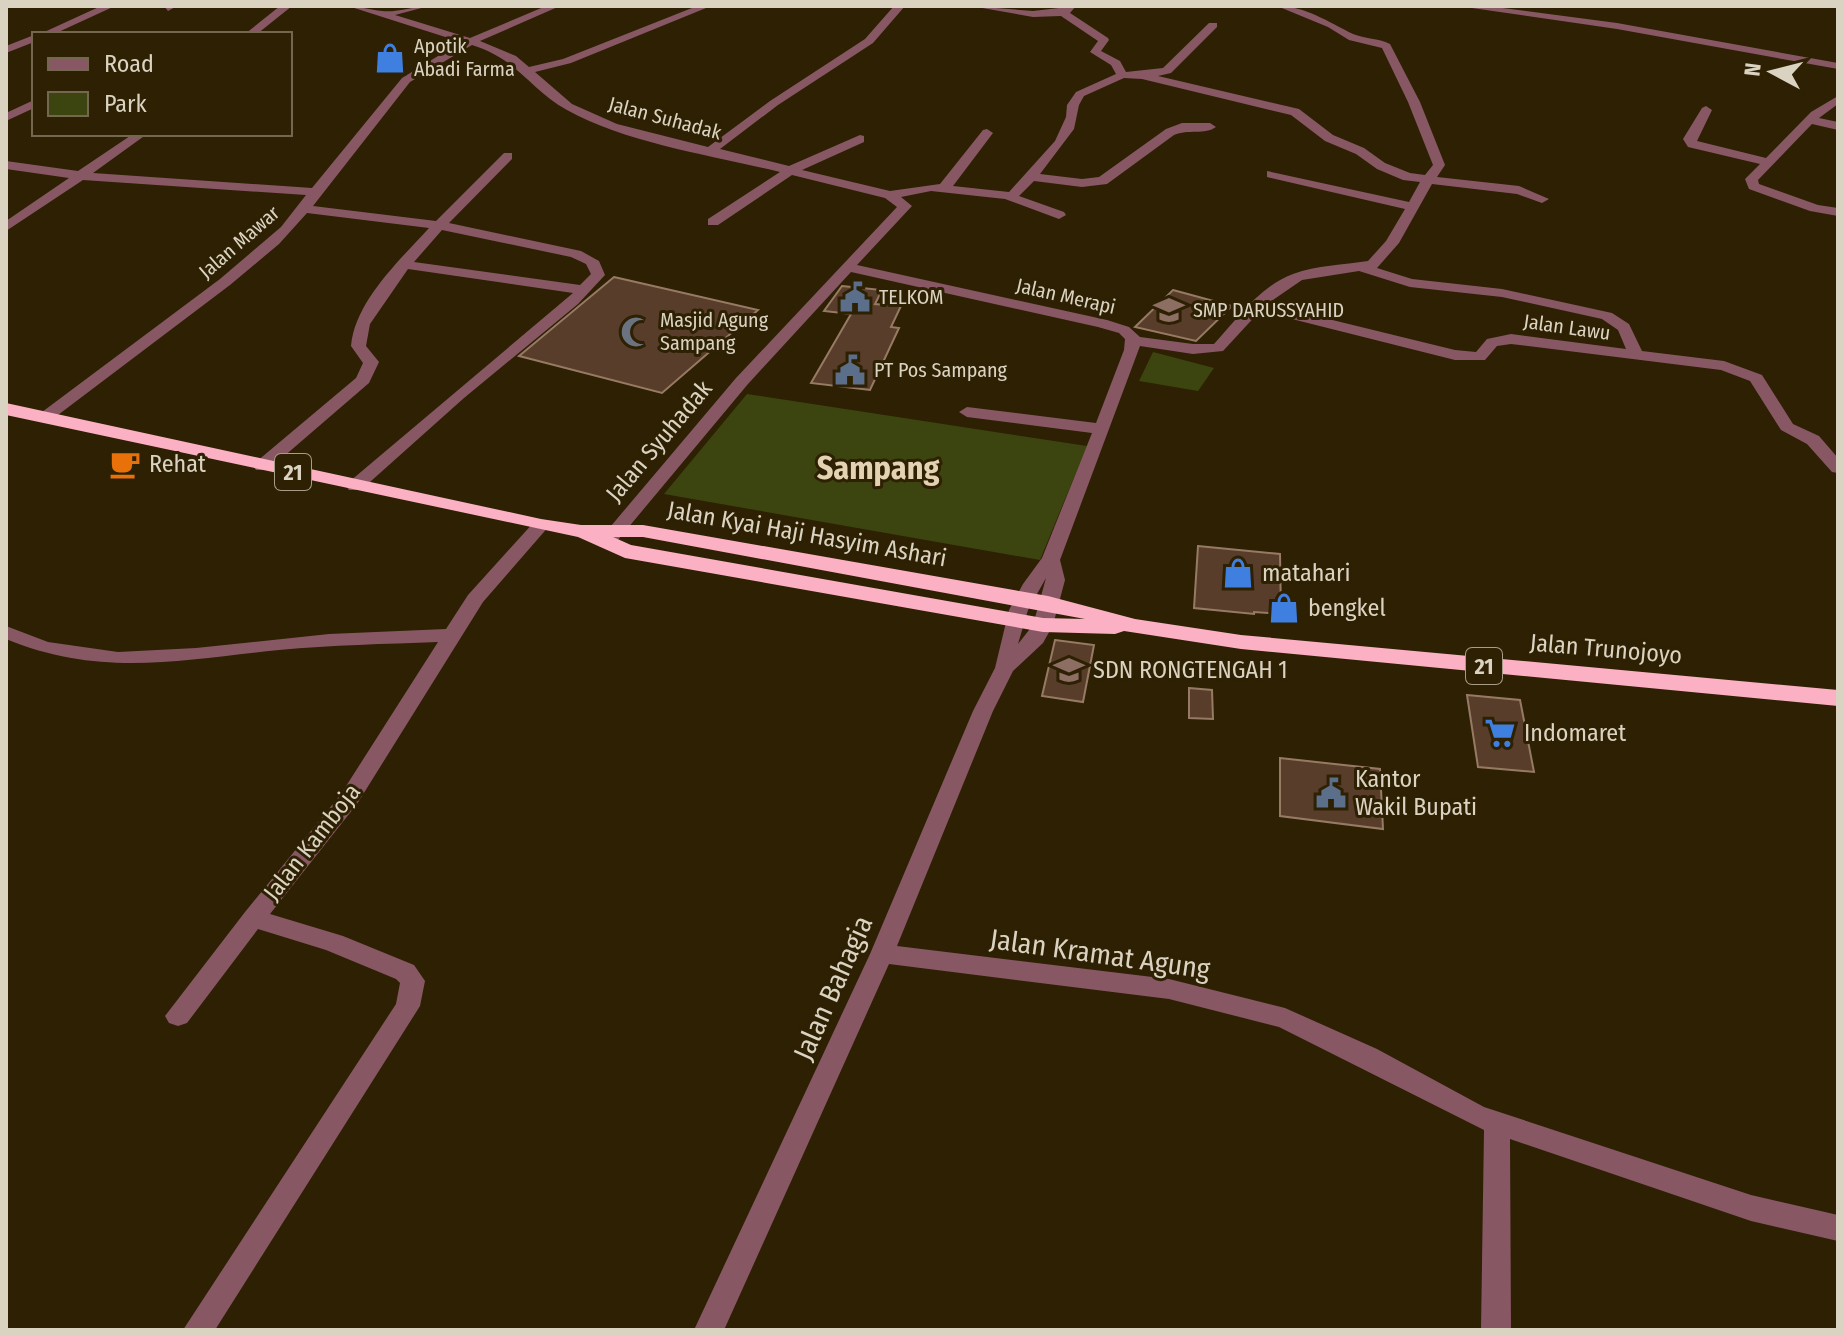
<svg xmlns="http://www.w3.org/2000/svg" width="1844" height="1336" font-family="'Fira Sans Condensed',sans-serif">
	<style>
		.green { fill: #3c450f }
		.building { fill: #583e2a; stroke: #977a64; stroke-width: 2 }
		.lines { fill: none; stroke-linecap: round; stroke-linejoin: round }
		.minor { fill: #885764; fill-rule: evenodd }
		.highway { fill: #fbb0c3; fill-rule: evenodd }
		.labels { text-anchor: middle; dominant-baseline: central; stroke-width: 6; stroke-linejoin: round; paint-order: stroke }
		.far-poi-label { font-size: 20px; fill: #dbd3c2; stroke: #2d2003; text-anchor: start }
		.far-street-label { font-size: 20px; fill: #dbd3c2; stroke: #2d2003 }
		.shield { fill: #2d2003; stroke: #a79d89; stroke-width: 2 }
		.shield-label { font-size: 22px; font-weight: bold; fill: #dbd3c2 }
		.street-label { font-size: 24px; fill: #dbd3c2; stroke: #2d2003 }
		.poi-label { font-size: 24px; fill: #dbd3c2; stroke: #2d2003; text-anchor: start }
		.near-street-label { font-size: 28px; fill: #dbd3c2; stroke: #2d2003 }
		.district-label { font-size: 32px; font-weight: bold; fill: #e4d3b2; stroke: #2d2003 }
	</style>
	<rect width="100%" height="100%" fill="#2d2003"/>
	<!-- green -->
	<path class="green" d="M 1153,352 L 1214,368 L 1198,391 L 1139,381 Z
		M 747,394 L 1087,446 L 1040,560 L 664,494 Z"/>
	<!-- building -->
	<path class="building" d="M 614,277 L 758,310 L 662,393 L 519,356 Z
		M 842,286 L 882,290 L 875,304 L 901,306 L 891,327 L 899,328 L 870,390 L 811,383 L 851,314 L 824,311 Z
		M 1173,290 L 1232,306 L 1196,341 L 1135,327 Z
		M 1198,546 L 1280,554 L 1281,614 L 1254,612 L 1254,614 L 1194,608 Z
		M 1055,640 L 1094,645 L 1083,702 L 1042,696 Z
		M 1189,688 L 1212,690 L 1213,719 L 1189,718 Z
		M 1467,695 L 1520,700 L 1534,772 L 1478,767 Z
		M 1280,758 L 1380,769 L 1383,829 L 1280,816 Z"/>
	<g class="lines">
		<!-- minor -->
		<path class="minor" d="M 101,6 L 115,6 L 54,34 L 40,34 Z
			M 164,6 L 177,6 L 168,11 Z
			M 280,6 L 292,6 L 257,34 L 245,34 Z
			M 348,6 C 360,6 370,10 382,11 C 396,13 414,6 429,6 L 395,15 L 470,38 L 546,6 L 560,6 L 480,41 L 516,56 L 529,67 L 563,59 L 697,6 L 711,6 L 571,63 L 535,72 L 572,104 L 617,124 L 708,147 L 770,101 L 865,39 L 894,6 L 905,6 L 873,43 L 778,105 L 720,149 L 789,166 L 860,135 L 864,136 L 864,142 L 802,170 L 890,191 L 940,184 L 983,130 L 987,129 L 993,133 L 953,186 L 1009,192 L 1055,141 L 1066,117 L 1067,105 L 1076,92 L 1116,74 L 1111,65 L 1090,52 L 1098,41 L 1061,16 L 1033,17 L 971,6 L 1033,11 L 1076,6 L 1070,13 L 1108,38 L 1109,40 L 1101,51 L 1120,61 L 1126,72 L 1163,68 L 1209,23 L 1217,23 L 1217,27 L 1171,73 L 1158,76 L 1299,109 L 1333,135 L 1364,148 L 1385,163 L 1410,173 L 1425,175 L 1433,165 L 1408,102 L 1382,48 L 1349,40 L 1328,27 L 1277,6 C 1306,6 1328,22 1353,34 C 1365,39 1378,38 1390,44 L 1420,102 L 1445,165 L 1437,177 L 1519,186 L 1549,199 L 1542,203 L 1517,194 L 1432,184 L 1399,243 L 1377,268 L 1412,279 L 1502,289 L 1612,313 L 1629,324 L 1642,351 L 1724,361 L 1762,375 L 1793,424 L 1819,436 L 1838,458 L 1838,473 L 1832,472 L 1807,444 L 1781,430 L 1750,381 L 1721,370 L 1511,344 L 1497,346 L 1485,360 L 1455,360 L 1260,311 L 1223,351 L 1193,354 L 1140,346 L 1060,560 L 1065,580 L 1053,625 L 1043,643 L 1013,671 L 993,711 L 897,946 L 1169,979 L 1285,1008 L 1377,1049 L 1484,1107 L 1751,1195 L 1838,1215 L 1838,1241 L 1751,1221 L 1510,1139 L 1511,1330 L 1481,1330 L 1484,1130 L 1279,1027 L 1169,999 L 889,964 L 724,1330 L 694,1330 L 870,954 L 973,711 L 995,668 L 1009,610 L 1023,584 L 1042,558 L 1092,433 L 967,417 L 959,412 L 967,407 L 1096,423 L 1124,350 L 1125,339 L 1119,333 L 1098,327 L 851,272 L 748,384 L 612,547 L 600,547 L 597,543 L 600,539 L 736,378 L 897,207 L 885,198 L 792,175 L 718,225 L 708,225 L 708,219 L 780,172 C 711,155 629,144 567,110 C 530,90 518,59 472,45 L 410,82 L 313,206 L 436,221 L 504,153 L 512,153 L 512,159 L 449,223 L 581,251 L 599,261 L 605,275 L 578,304 L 464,398 L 361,490 L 349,490 L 346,486 L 349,482 L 573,293 L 408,269 L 370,324 L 366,346 L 379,362 L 369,383 L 268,470 L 256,470 L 253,466 L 256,462 L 356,378 L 363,363 L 351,346 C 355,301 400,260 429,228 L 307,213 L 279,244 L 230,285 L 50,421 L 38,421 L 38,415 L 220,279 L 281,227 L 306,195 L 83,180 L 6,231 L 6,221 L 69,178 L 6,169 L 6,161 L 78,171 L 133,134 L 147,134 L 93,173 L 312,188 L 402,78 L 461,42 ZM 1124,78 L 1142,79 L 1291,115 L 1325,141 L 1356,154 L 1377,169 L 1403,180 L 1420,182 L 1409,202 L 1267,171 L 1267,177 L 1405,209 L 1386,241 L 1368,261 C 1343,265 1317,265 1293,274 C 1260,286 1237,319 1214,344 L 1193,344 L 1140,337 L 1129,327 L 1107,320 L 857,265 L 912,206 L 901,197 L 931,191 L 1005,199 L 1059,219 L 1066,215 L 1064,212 L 1019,196 L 1034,181 L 1082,187 L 1107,184 L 1174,135 C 1188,129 1205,135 1216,127 L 1210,123 L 1182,123 L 1166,129 L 1099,177 L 1082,179 L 1040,174 L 1074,129 L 1079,105 L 1084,96 ZM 442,230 L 571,257 L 586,264 L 591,274 L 580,285 L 414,262 ZM 1359,271 L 1410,287 L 1502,297 L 1602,319 L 1618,330 L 1626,349 L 1511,334 L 1487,339 L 1476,352 L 1455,350 L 1267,304 L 1302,280 ZM 1046,578 L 1033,625 L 1018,644 L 1028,610 Z
			M 1458,6 L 1487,6 L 1617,23 L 1838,63 L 1838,69 L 1617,29 Z
			M 34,35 L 34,42 L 6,53 L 6,46 Z
			M 1838,96 L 1838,104 L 1819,118 L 1838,122 L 1838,130 L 1812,124 L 1758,180 L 1759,184 L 1818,205 L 1838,208 L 1838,216 L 1810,211 L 1749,189 L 1745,179 L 1760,164 L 1688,147 L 1683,139 L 1702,108 L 1706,106 L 1712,110 L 1697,141 L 1766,158 L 1811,112 Z
			M 34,100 L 34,108 L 6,121 L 6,113 Z
			M 541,520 L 550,525 L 483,602 L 357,804 L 270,914 L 343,936 L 414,965 L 425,981 L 420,1006 L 215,1330 L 183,1330 L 396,1004 L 400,983 L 396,979 L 326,950 L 258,929 L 187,1023 L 178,1026 L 169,1023 L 165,1016 L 245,912 L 341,794 L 438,642 C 385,644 332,645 279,650 C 181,660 100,678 6,639 L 6,626 L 48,642 L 118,652 L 196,648 L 329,634 L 446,629 L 468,595 L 535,521 Z"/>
		<!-- highway -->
		<path class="highway" d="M 6,403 L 541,519 L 581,525 L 643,525 L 1048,596 L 1135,619 L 1241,635 L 1838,690 L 1838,706 L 1241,649 L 1124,631 L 1115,634 L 1043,632 L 625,558 L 578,537 L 6,415 ZM 613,537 L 643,537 L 1085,619 L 1043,618 L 631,545 Z"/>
	</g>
	<!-- icons -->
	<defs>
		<g id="shop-bare" transform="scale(2.4)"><path d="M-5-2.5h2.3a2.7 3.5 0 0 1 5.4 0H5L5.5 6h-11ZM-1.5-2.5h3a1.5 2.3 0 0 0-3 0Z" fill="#3f7fe0" stroke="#2d2003" stroke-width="2.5" paint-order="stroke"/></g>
		<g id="civic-bare" transform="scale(2.4)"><path d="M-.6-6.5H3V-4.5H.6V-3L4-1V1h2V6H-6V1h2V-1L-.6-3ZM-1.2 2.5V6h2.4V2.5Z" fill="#5c6f8a" stroke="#2d2003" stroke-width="2.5" paint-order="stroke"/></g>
		<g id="school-bare" transform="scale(2.4)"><path d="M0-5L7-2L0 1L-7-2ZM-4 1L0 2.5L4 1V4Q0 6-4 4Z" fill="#8d6e63" stroke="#2d2003" stroke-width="2.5" paint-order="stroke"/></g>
		<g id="mosque-bare" transform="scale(2.4)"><path d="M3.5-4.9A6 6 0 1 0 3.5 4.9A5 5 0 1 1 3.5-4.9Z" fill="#6b7280" stroke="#2d2003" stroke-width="2.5" paint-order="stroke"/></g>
		<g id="cafe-bare" transform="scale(2.4)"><path d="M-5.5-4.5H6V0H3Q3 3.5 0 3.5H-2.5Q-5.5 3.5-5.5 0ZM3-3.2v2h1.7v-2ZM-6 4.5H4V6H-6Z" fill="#e8710a" stroke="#2d2003" stroke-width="2.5" paint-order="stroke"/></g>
		<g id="supermarket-bare" transform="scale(2.4)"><path d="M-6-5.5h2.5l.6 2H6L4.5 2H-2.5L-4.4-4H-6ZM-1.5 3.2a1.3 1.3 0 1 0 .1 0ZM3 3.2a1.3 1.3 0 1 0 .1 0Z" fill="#3f7fe0" stroke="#2d2003" stroke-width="2.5" paint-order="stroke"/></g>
	</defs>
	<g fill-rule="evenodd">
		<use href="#shop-bare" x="390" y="58"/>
		<use href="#civic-bare" x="855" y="297"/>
		<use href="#school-bare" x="1169" y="310"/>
		<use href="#mosque-bare" x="636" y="332"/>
		<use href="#civic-bare" x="850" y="370"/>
		<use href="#cafe-bare" x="125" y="464"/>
		<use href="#shop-bare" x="1238" y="573"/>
		<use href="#shop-bare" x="1284" y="608"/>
		<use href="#school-bare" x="1069" y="670"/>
		<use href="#supermarket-bare" x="1500" y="733"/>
		<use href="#civic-bare" x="1331" y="793"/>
	</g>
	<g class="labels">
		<!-- far-poi labels -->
		<g class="far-poi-label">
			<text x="414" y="46">Apotik<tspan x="414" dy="23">Abadi Farma</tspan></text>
			<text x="879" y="297">TELKOM</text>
			<text x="1193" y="310">SMP DARUSSYAHID</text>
			<text x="660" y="320">Masjid Agung<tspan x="660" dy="23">Sampang</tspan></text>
			<text x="874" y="370">PT Pos Sampang</text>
		</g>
		<!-- far-street labels -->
		<g class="far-street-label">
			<text transform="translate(665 118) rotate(15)">Jalan Suhadak</text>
			<text transform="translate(239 242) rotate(-41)">Jalan Mawar</text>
			<text transform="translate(1066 296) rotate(13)">Jalan Merapi</text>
			<text transform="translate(1567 327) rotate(8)">Jalan Lawu</text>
		</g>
		<!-- shield labels -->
		<g class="shield">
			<rect x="275" y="454" width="36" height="36" rx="6"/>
			<rect x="1466" y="648" width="36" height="36" rx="6"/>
		</g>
		<g class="shield-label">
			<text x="293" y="472">21</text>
			<text x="1484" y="666">21</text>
		</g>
		<!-- street labels -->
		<g class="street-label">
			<text transform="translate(659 441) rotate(-50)">Jalan Syuhadak</text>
			<text transform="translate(807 534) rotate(10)">Jalan Kyai Haji Hasyim Ashari</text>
			<text transform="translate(1606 649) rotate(5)">Jalan Trunojoyo</text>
			<text transform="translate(312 842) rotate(-52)">Jalan Kamboja</text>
		</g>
		<!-- poi labels -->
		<g class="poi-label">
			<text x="149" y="464">Rehat</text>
			<text x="1262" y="573">matahari</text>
			<text x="1308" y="608">bengkel</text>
			<text x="1093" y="670">SDN RONGTENGAH 1</text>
			<text x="1524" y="733">Indomaret</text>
			<text x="1355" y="779">Kantor<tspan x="1355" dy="28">Wakil Bupati</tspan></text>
		</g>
		<!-- near-street labels -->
		<g class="near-street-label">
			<text transform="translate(1100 954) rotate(8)">Jalan Kramat Agung</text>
			<text transform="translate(833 988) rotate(-66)">Jalan Bahagia</text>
		</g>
		<!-- district labels -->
		<g class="district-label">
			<text x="878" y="468">Sampang</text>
		</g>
	</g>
	<!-- border -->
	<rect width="1844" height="1336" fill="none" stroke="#dbd3c2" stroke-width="16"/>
	<!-- legend -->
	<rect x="32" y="32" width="260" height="104" fill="#2d2003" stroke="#73684f" stroke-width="2"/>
	<rect x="48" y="58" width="40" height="12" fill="#885764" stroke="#73684f" stroke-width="2"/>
	<text x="104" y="72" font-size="24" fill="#dbd3c2">Road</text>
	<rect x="48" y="92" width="40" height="24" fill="#3c450f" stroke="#73684f" stroke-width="2"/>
	<text x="104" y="112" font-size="24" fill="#dbd3c2">Park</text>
	<!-- north arrow -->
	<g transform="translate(1772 72) rotate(277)" stroke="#2d2003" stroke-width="6" paint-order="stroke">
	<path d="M0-6L14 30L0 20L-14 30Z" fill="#dbd3c2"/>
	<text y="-12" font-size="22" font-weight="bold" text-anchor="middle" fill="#dbd3c2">N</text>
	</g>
</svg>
